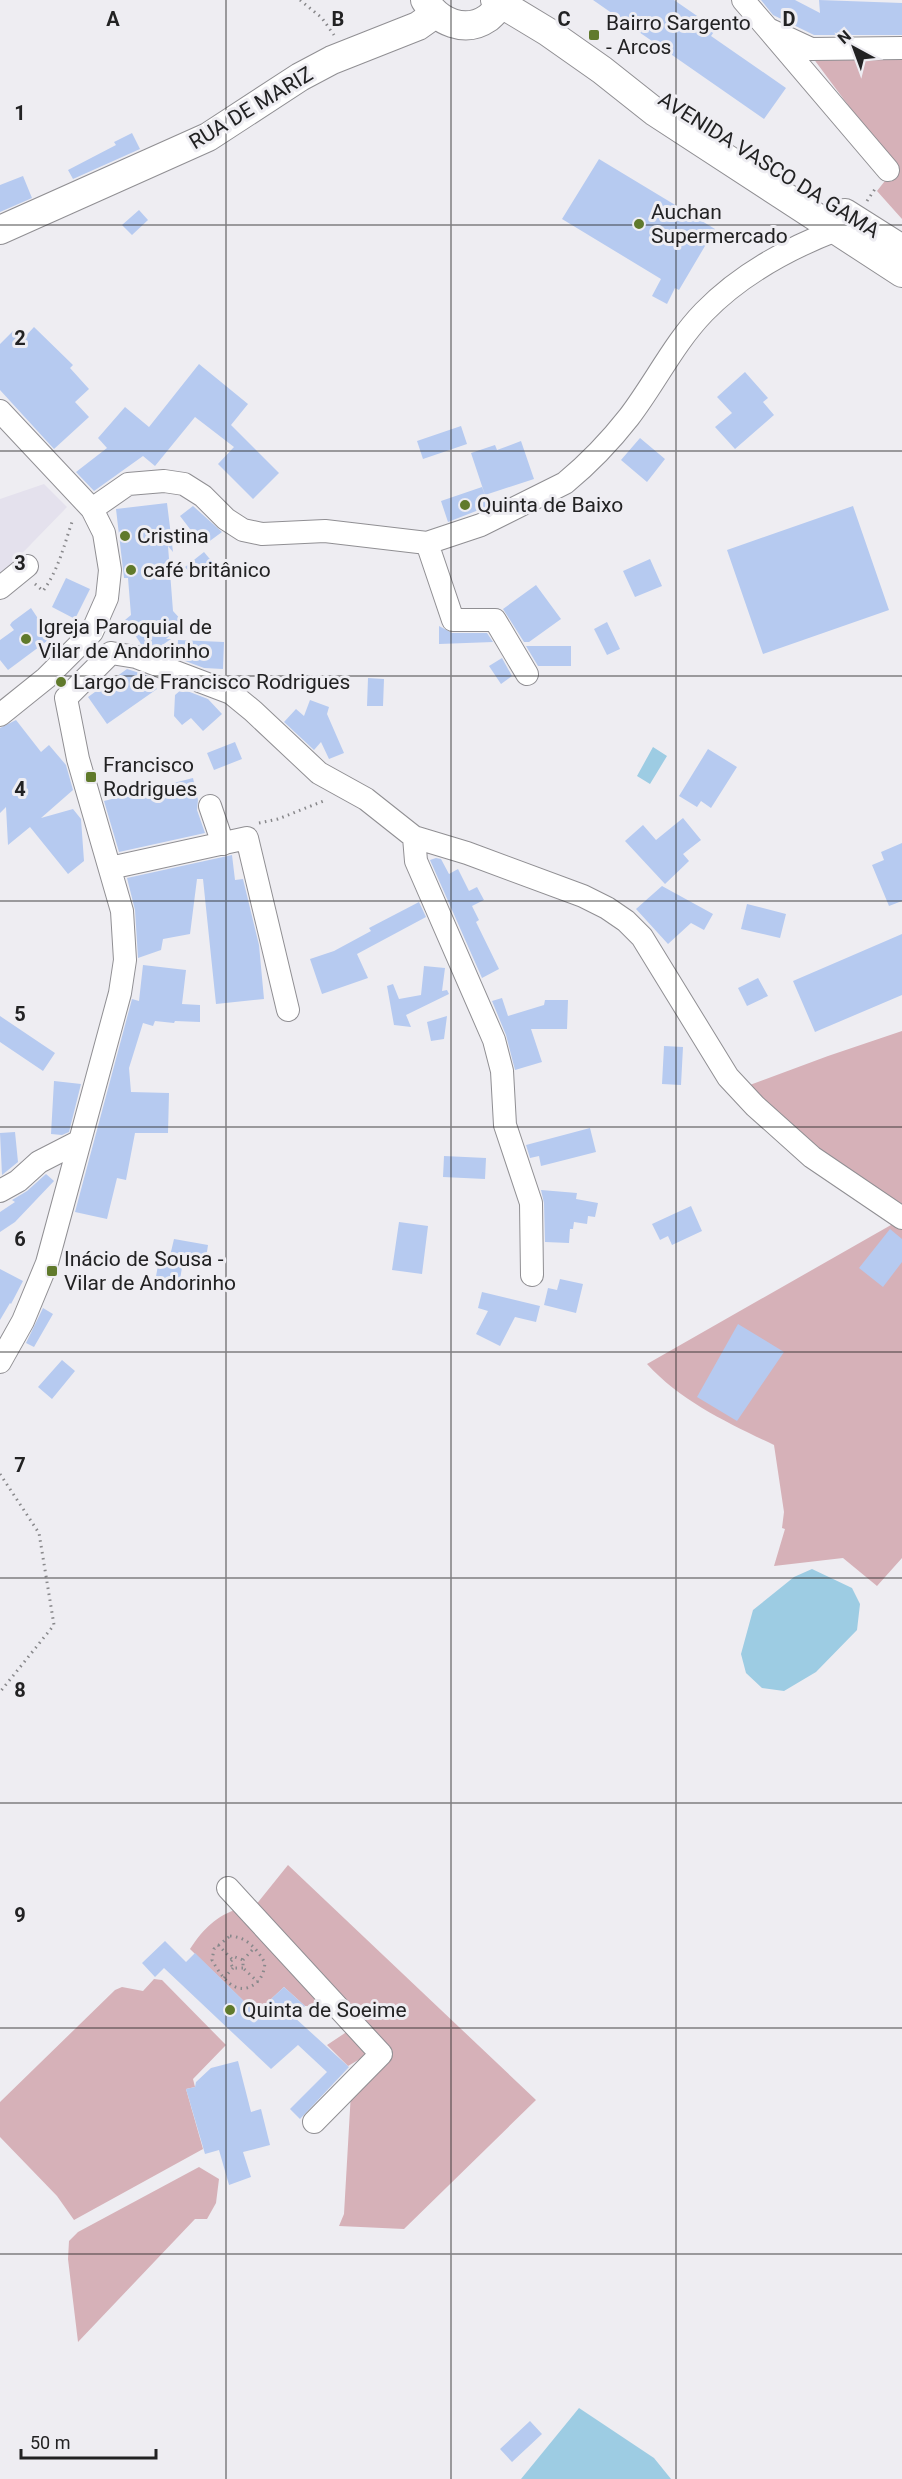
<svg xmlns="http://www.w3.org/2000/svg" width="902" height="2479" font-family="Roboto,sans-serif">
	<style>
		.built { fill: #e4e1ed }
		.green { fill: #d6b1b8 }
		.water { fill: #9dcce3 }
		.building { fill: #b6caf0 }
		.lines { fill: none; stroke-linecap: round; stroke-linejoin: round }
		.minor-casing { stroke: #908f93; stroke-width: 24 }
		.major-casing { stroke: #908f93; stroke-width: 30 }
		.path { stroke: #88888b; stroke-width: 3; stroke-dasharray: 1.5 4.5; stroke-linecap: butt }
		.minor { stroke: #fff; stroke-width: 22 }
		.major { stroke: #fff; stroke-width: 28 }
		.grid { fill: none; stroke: #222223; stroke-width: 1.5; stroke-opacity: 0.55 }
		.poi-dot { fill: #607a2c; stroke: #eeedf2; stroke-width: 2 }
		.labels { text-anchor: middle; dominant-baseline: central; stroke-width: 6; stroke-linejoin: round; paint-order: stroke }
		.poi-label { font-size: 21px; fill: #222223; stroke: #eeedf2; text-anchor: start }
		.street-label { font-size: 21px; fill: #222223; stroke: #eeedf2 }
		.grid-label { font-size: 20px; text-anchor: middle; font-weight: bold; fill: #222223; stroke: #eeedf2; stroke-width: 6; stroke-linejoin: round; paint-order: stroke }
	</style>
	<rect width="100%" height="100%" fill="#eeedf2"/>
	<!-- built -->
	<path class="built" d="M 44,484 L 67,507 L 0,576 L 0,499 Z"/>
	<!-- green -->
	<path class="green" d="M 810,54 L 902,54 L 902,219 L 877,191 L 895,168 Z
		M 902,1031 L 902,1558 L 877,1586 L 843,1558 L 774,1566 L 785,1529 L 782,1528 L 784,1512 L 774,1445 C 728,1423 682,1402 647,1364 L 898,1221 L 728,1093 L 828,1056 Z
		M 288,1865 L 536,2100 L 404,2229 L 339,2226 L 344,2214 L 351,2092 L 390,2052 L 255,1906 Z
		M 240,1908 L 328,2007 L 305,2006 L 284,1987 L 256,2013 L 190,1949 C 204,1928 216,1916 240,1908 Z
		M 154,1979 L 162,1980 L 226,2045 L 193,2079 L 195,2087 L 186,2089 L 203,2149 L 74,2220 L 57,2196 L 0,2137 L 0,2102 L 115,1990 L 122,1987 L 143,1991 Z
		M 351,2029 L 372,2052 L 348,2066 L 327,2045 Z
		M 199,2167 L 219,2179 L 216,2203 L 207,2219 L 195,2219 L 78,2342 L 68,2259 L 69,2241 L 78,2232 Z"/>
	<!-- water -->
	<path class="water" d="M 653,747 L 667,756 L 650,784 L 637,776 Z
		M 812,1569 L 852,1588 L 860,1604 L 857,1630 L 816,1672 L 784,1691 L 762,1688 L 746,1673 L 741,1654 L 753,1610 L 794,1577 Z
		M 579,2408 L 654,2458 L 671,2479 L 521,2479 Z"/>
	<!-- building -->
	<path class="building" d="M 593,0 L 674,0 L 716,29 L 711,36 L 786,88 L 764,119 Z
		M 761,0 L 795,0 L 820,13 L 819,0 L 902,3 L 902,35 L 814,35 L 773,15 Z
		M 132,133 L 140,149 L 73,179 L 68,170 L 116,145 L 114,142 Z
		M 599,159 L 715,229 L 679,290 L 675,288 L 667,304 L 652,296 L 661,279 L 562,219 Z
		M 23,176 L 32,198 L 0,212 L 0,185 Z
		M 139,210 L 148,220 L 132,235 L 122,225 Z
		M 34,327 L 73,365 L 70,368 L 89,389 L 75,402 L 89,417 L 54,449 L 0,390 L 0,344 L 13,331 L 22,340 Z
		M 199,364 L 248,404 L 231,425 L 279,473 L 253,499 L 218,464 L 234,447 L 195,417 L 155,466 L 143,456 L 94,491 L 76,472 L 107,448 L 98,438 L 125,407 L 149,427 Z
		M 745,372 L 768,398 L 763,402 L 774,415 L 735,449 L 715,427 L 732,413 L 717,397 Z
		M 461,426 L 467,444 L 423,459 L 417,441 Z
		M 640,438 L 665,459 L 647,482 L 621,460 Z
		M 521,441 L 534,479 L 485,495 L 471,453 L 495,445 L 497,450 Z
		M 482,487 L 489,506 L 448,522 L 441,501 Z
		M 167,503 L 173,552 L 168,546 L 173,611 L 184,623 L 166,639 L 171,639 L 155,650 L 141,644 L 125,620 L 131,615 L 128,578 L 124,578 L 116,509 Z
		M 193,506 L 222,532 L 203,546 L 180,516 Z
		M 853,506 L 889,610 L 763,654 L 727,550 Z
		M 204,552 L 214,564 L 195,579 L 185,567 Z
		M 650,559 L 662,586 L 635,597 L 623,571 Z
		M 66,578 L 90,589 L 75,619 L 52,607 Z
		M 536,585 L 561,619 L 529,642 L 524,642 L 503,609 Z
		M 31,608 L 51,638 L 8,670 L 0,660 L 0,640 L 14,630 L 10,625 L 12,622 Z
		M 607,622 L 620,649 L 607,655 L 594,629 Z
		M 439,626 L 452,633 L 487,633 L 493,642 L 439,644 Z
		M 178,640 L 224,642 L 223,669 L 204,668 L 177,658 Z
		M 526,646 L 571,646 L 571,666 L 538,666 Z
		M 502,658 L 512,676 L 501,684 L 489,666 Z
		M 127,669 L 149,676 L 157,689 L 107,724 L 88,697 Z
		M 368,678 L 384,679 L 383,706 L 367,706 Z
		M 182,689 L 208,699 L 222,714 L 203,731 L 191,718 L 182,725 L 174,716 L 175,695 Z
		M 310,700 L 329,707 L 327,714 L 344,753 L 329,759 L 321,742 L 314,750 L 284,722 L 296,709 L 304,716 Z
		M 16,720 L 41,752 L 49,745 L 66,765 L 73,790 L 41,818 L 73,809 L 81,819 L 84,861 L 68,874 L 30,827 L 8,845 L 6,807 L 0,813 L 0,728 Z
		M 235,742 L 242,759 L 214,770 L 207,753 Z
		M 708,749 L 737,767 L 711,808 L 701,801 L 697,807 L 679,796 Z
		M 193,778 L 198,800 L 197,810 L 205,833 L 119,852 L 104,801 Z
		M 683,818 L 701,840 L 683,854 L 689,861 L 665,884 L 625,841 L 643,825 L 656,840 Z
		M 902,843 L 902,901 L 889,906 L 872,865 L 884,860 L 881,852 Z
		M 232,855 L 235,880 L 243,879 L 259,945 L 264,999 L 216,1004 L 203,879 L 197,879 L 190,934 L 163,939 L 161,950 L 138,958 L 135,910 L 127,878 Z
		M 436,858 L 441,859 L 449,874 L 458,869 L 469,891 L 477,887 L 484,900 L 472,906 L 479,920 L 476,922 L 499,969 L 482,978 L 430,860 Z
		M 662,886 L 713,914 L 704,930 L 691,923 L 668,944 L 636,909 Z
		M 419,902 L 426,917 L 357,954 L 368,978 L 322,994 L 310,959 L 334,951 L 371,931 L 369,928 Z
		M 747,904 L 786,914 L 780,938 L 741,929 Z
		M 902,934 L 902,995 L 815,1032 L 793,981 Z
		M 143,965 L 186,970 L 182,1004 L 200,1005 L 200,1022 L 175,1021 L 174,1023 L 155,1021 L 153,1026 L 143,1023 L 129,1068 L 131,1092 L 169,1093 L 168,1133 L 135,1133 L 126,1180 L 117,1178 L 107,1219 L 75,1212 L 132,999 L 139,1001 Z
		M 424,966 L 445,968 L 442,991 L 447,990 L 449,994 L 406,1015 L 411,1027 L 394,1025 L 387,986 L 393,984 L 399,999 L 421,995 Z
		M 758,978 L 768,996 L 747,1006 L 738,988 Z
		M 502,998 L 508,1016 L 544,1005 L 545,1000 L 568,1000 L 567,1029 L 531,1029 L 542,1062 L 515,1070 L 506,1035 L 492,1001 Z
		M 0,1016 L 55,1053 L 43,1071 L 0,1042 Z
		M 447,1016 L 444,1039 L 431,1041 L 427,1022 Z
		M 664,1046 L 683,1047 L 681,1085 L 662,1084 Z
		M 54,1081 L 81,1084 L 69,1132 L 62,1135 L 51,1134 Z
		M 590,1128 L 596,1152 L 541,1166 L 539,1156 L 530,1158 L 526,1145 Z
		M 15,1132 L 18,1162 L 2,1175 L 0,1133 Z
		M 444,1156 L 486,1158 L 485,1179 L 443,1177 Z
		M 46,1174 L 54,1181 L 15,1222 L 0,1232 L 0,1212 L 15,1202 L 12,1200 L 27,1191 Z
		M 541,1190 L 577,1193 L 576,1199 L 598,1203 L 595,1217 L 588,1216 L 587,1224 L 574,1222 L 573,1229 L 570,1229 L 569,1243 L 545,1242 L 544,1203 Z
		M 691,1206 L 702,1231 L 672,1245 L 668,1236 L 660,1240 L 652,1224 Z
		M 399,1222 L 428,1226 L 422,1274 L 392,1270 Z
		M 890,1229 L 902,1239 L 902,1262 L 883,1287 L 859,1268 Z
		M 174,1239 L 208,1245 L 205,1265 L 183,1261 L 179,1286 L 155,1282 L 160,1254 L 170,1256 Z
		M 0,1269 L 23,1281 L 11,1304 L 10,1303 L 0,1320 Z
		M 560,1279 L 583,1284 L 576,1313 L 544,1305 L 548,1288 L 557,1290 Z
		M 482,1292 L 540,1306 L 536,1322 L 515,1317 L 500,1346 L 476,1334 L 488,1311 L 478,1308 Z
		M 43,1308 L 53,1314 L 34,1347 L 26,1343 Z
		M 738,1324 L 784,1352 L 737,1421 L 697,1397 Z
		M 62,1360 L 75,1371 L 52,1399 L 38,1387 Z
		M 165,1941 L 186,1962 L 195,1953 L 256,2013 L 284,1987 L 305,2006 L 294,2017 L 349,2067 L 300,2119 L 290,2109 L 327,2072 L 298,2045 L 271,2069 L 164,1968 L 155,1977 L 142,1963 Z
		M 238,2061 L 251,2112 L 261,2109 L 270,2145 L 243,2152 L 251,2177 L 229,2185 L 219,2150 L 205,2154 L 186,2089 L 195,2087 L 196,2082 L 211,2068 Z
		M 530,2421 L 542,2434 L 512,2462 L 500,2449 Z"/>
	<g class="lines">
		<!-- minor casing -->
		<g class="minor-casing">
			<path id="minor" d="M 743,0 L 768,29 L 811,49 L 902,48
				M 768,29 L 888,170
				M 0,411 L 92,509 L 104,533 L 110,570 L 107,598 L 92,632 L 46,678 L 0,715
				M 92,509 L 128,484 L 164,481 L 184,484 L 203,496 L 226,519 L 243,530 L 262,534 L 325,531 L 427,543 L 481,525 L 565,483 C 588,464 611,440 629,417 C 655,383 674,343 704,312 C 741,274 787,249 836,230
				M 427,543 L 453,620 L 495,620 L 527,674
				M 0,588 L 27,566
				M 111,653 L 136,657 L 231,693 L 253,711 L 319,773 L 366,799 L 414,837 L 467,853 L 583,896 L 607,908 L 626,921 L 642,937 L 728,1077 L 755,1106 L 812,1157 L 902,1218
				M 66,698 L 111,653
				M 210,806 L 223,844
				M 414,837 L 416,861 L 494,1040 L 502,1071 L 505,1125 L 531,1203 L 532,1275
				M 110,868 L 247,838 L 288,1010
				M 0,1191 L 18,1181 L 39,1162 L 78,1142
				M 0,1362 L 23,1321 L 47,1263 L 120,993 L 125,960 L 122,911 L 78,759 L 66,698
				M 228,1888 L 381,2054 L 314,2122"/>
		</g>
		<!-- major casing -->
		<g class="major-casing">
			<path id="major" d="M 425,0 C 438,22 465,34 488,18 C 493,14 498,8 502,4
				M 495,0 L 548,32 L 602,70 L 655,112 L 902,273
				M 845,213 L 902,249
				M 0,230 L 208,137 L 300,77 L 332,60 L 418,26 L 435,14"/>
		</g>
		<!-- path -->
		<path class="path" d="M 300,0 L 322,18 L 334,35
			M 867,201 L 877,186
			M 35,584 L 43,591 C 59,569 64,545 73,519
			M 259,823 L 278,819 L 326,800
			M 0,1474 L 39,1533 L 54,1625 L 0,1692
			M 230,1936 C 247,1937 257,1949 265,1963 C 264,1972 262,1978 255,1984 C 235,1998 221,1976 212,1960 L 214,1949 Z
			M 218,1945 L 232,1959
			M 243,1960 L 254,1948
			M 243,1968 L 233,1968 L 230,1962 L 235,1957 L 243,1960 L 243,1968 L 258,1982
			M 224,1978 L 233,1968"/>
		<!-- minor -->
		<use href="#minor" class="minor"/>
		<!-- major -->
		<use href="#major" class="major"/>
	</g>
	<!-- grid -->
	<path class="grid" d="M 226,0 L 226,2479M 451,0 L 451,2479M 676,0 L 676,2479M 0,225 L 902,225M 0,451 L 902,451M 0,676 L 902,676M 0,901 L 902,901M 0,1127 L 902,1127M 0,1352 L 902,1352M 0,1578 L 902,1578M 0,1803 L 902,1803M 0,2028 L 902,2028M 0,2254 L 902,2254"/>
	<!-- markers -->
	<g class="poi-dot">
		<rect x="588" y="29" width="12" height="12" rx="3"/>
		<circle cx="639" cy="224" r="6"/>
		<circle cx="465" cy="505" r="6"/>
		<circle cx="125" cy="536" r="6"/>
		<circle cx="131" cy="570" r="6"/>
		<circle cx="26" cy="639" r="6"/>
		<circle cx="61" cy="682" r="6"/>
		<rect x="85" y="771" width="12" height="12" rx="3"/>
		<rect x="46" y="1265" width="12" height="12" rx="3"/>
		<circle cx="230" cy="2010" r="6"/>
	</g>
	<g class="labels">
		<!-- poi labels -->
		<g class="poi-label">
			<text x="606" y="23">Bairro Sargento<tspan x="606" dy="24">- Arcos</tspan></text>
			<text x="651" y="212">Auchan<tspan x="651" dy="24">Supermercado</tspan></text>
			<text x="477" y="505">Quinta de Baixo</text>
			<text x="137" y="536">Cristina</text>
			<text x="143" y="570">café britânico</text>
			<text x="38" y="627">Igreja Paroquial de<tspan x="38" dy="24">Vilar de Andorinho</tspan></text>
			<text x="73" y="682">Largo de Francisco Rodrigues</text>
			<text x="103" y="765">Francisco<tspan x="103" dy="24">Rodrigues</tspan></text>
			<text x="64" y="1259">Inácio de Sousa -<tspan x="64" dy="24">Vilar de Andorinho</tspan></text>
			<text x="242" y="2010">Quinta de Soeime</text>
		</g>
		<!-- street labels -->
		<g class="street-label">
			<text transform="translate(251 108) rotate(-31)">RUA DE MARIZ</text>
			<text transform="translate(769 165) rotate(32)">AVENIDA VASCO DA GAMA</text>
		</g>
	</g>
	<g class="grid-label">
		<text x="113" y="26">A</text>
		<text x="338" y="26">B</text>
		<text x="564" y="26">C</text>
		<text x="789" y="26">D</text>
		<text x="20" y="120">1</text>
		<text x="20" y="345">2</text>
		<text x="20" y="570">3</text>
		<text x="20" y="796">4</text>
		<text x="20" y="1021">5</text>
		<text x="20" y="1246">6</text>
		<text x="20" y="1472">7</text>
		<text x="20" y="1697">8</text>
		<text x="20" y="1922">9</text>
	</g>
	<!-- north arrow -->
	<g transform="translate(854 48) rotate(319)" stroke="#eeedf2" stroke-width="4.5" paint-order="stroke">
	<path d="M0-4.5L10 22L0 15L-10 22Z" fill="#222223"/>
	<text y="-9" font-size="16" font-weight="bold" text-anchor="middle" fill="#222223">N</text>
	</g>
	<!-- scale -->
	<path d="M21 2449v9h135v-9" fill="none" stroke="#222223" stroke-width="3"/>
	<text x="30" y="2449" font-size="18" fill="#222223" stroke="#eeedf2" stroke-width="4.5" paint-order="stroke">50 m</text>
</svg>
